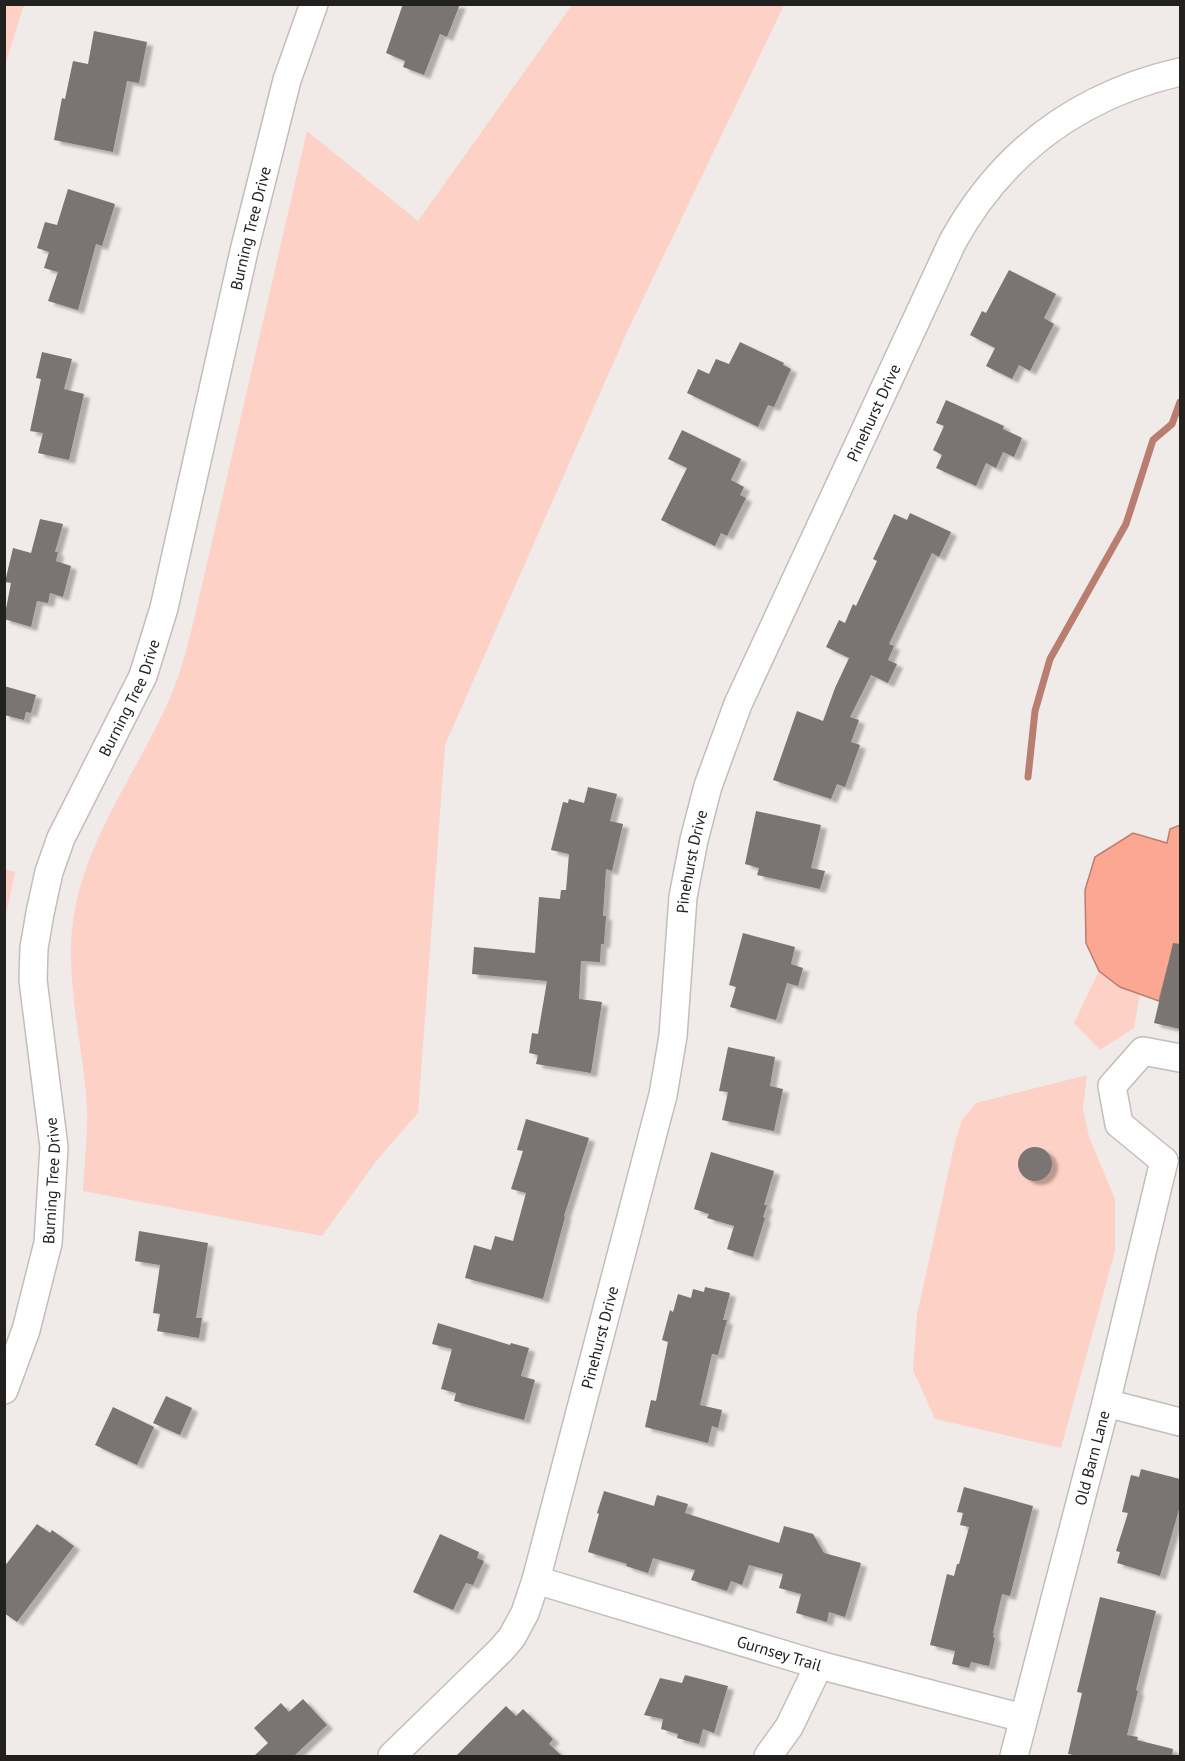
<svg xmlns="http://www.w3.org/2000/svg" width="1185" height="1761" font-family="'PT Sans',sans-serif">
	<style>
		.green { fill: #fdd1c5 }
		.water { fill: #fba792; stroke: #ba7e70; stroke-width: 1.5 }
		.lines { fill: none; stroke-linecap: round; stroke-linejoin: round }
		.stream { stroke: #ba7e70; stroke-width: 7 }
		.building { fill: #7a7473; filter: url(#shadow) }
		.minor-casing { stroke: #c3bdbb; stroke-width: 30 }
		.minor { stroke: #fff; stroke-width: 27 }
		.labels { text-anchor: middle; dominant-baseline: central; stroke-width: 4.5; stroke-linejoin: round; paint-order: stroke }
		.street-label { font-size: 16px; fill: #232020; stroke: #f0eae8 }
	</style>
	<defs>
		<filter id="shadow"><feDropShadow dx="6" dy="4" stdDeviation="1.5" flood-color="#0004"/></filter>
	</defs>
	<rect width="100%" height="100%" fill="#f0eae8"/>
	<!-- green -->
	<path class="green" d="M 5,4 L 24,5 L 5,65 L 4,5 Z
		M 572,5 L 784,5 L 627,332 L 445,745 L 418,1113 L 377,1160 L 322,1236 L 83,1191 C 84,1164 88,1136 87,1109 C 84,1045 62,974 75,909 C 90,832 139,769 170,698 C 182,670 189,640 196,611 L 307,131 L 418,221 Z
		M 5,869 L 15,872 L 5,920 L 4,869 Z
		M 1099,971 L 1120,987 L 1140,993 L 1134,1028 L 1100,1050 L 1074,1023 Z
		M 1087,1075 L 1083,1108 L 1089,1137 L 1115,1199 L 1115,1251 L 1061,1448 L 935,1419 L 913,1370 L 917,1315 L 955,1142 L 962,1120 L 976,1103 Z"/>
	<!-- water -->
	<path class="water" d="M 1180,825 L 1180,970 L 1168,967 L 1159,1001 L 1120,987 L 1099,971 L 1086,943 L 1085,890 L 1095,857 L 1133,833 L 1167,843 L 1170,829 Z"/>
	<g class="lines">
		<!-- stream -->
		<path class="stream" d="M 1028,777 L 1035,711 L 1050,659 L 1126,524 L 1153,440 L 1172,424 L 1180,402"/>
	</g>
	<!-- building -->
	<path class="building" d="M 403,4 L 460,4 L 447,37 L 440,34 L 424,75 L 403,67 L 405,61 L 386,53 Z
		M 94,31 L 147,42 L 139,83 L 127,81 L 113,152 L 54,140 L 62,98 L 65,99 L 73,61 L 88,64 Z
		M 68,189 L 115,204 L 102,246 L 96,244 L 78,310 L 48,301 L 58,272 L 44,268 L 49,252 L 37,248 L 45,222 L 57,225 Z
		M 1009,270 L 1056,294 L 1044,318 L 1054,324 L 1030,371 L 1019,365 L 1012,379 L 986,366 L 995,348 L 970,335 L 982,311 L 986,313 Z
		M 740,342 L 784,363 L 783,365 L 791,369 L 774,407 L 768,405 L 758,427 L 687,393 L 698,369 L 709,374 L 716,359 L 729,364 Z
		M 42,352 L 72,359 L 64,389 L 84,394 L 69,460 L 38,453 L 43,433 L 30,431 L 41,379 L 36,378 Z
		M 946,400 L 1004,426 L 1003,429 L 1022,438 L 1014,457 L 1003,452 L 996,468 L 986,463 L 976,486 L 936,468 L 942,455 L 933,450 L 944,426 L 936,423 Z
		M 682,430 L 741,459 L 731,480 L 744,487 L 740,495 L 746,498 L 727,536 L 721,533 L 715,546 L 661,520 L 687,468 L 668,459 Z
		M 910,513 L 951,532 L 939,557 L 932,553 L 889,644 L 894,646 L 888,660 L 897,664 L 888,683 L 871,675 L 850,717 L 859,720 L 851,742 L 860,745 L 845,787 L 837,784 L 831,799 L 773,780 L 797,711 L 823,721 L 835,688 L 849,658 L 826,647 L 839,620 L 845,623 L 853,604 L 856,606 L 877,561 L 873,559 L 894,514 L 907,520 Z
		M 40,519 L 63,524 L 55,552 L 58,552 L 56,561 L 71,566 L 63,597 L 50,593 L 48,603 L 37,601 L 31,627 L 4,619 L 11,583 L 5,582 L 13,548 L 31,553 Z
		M 4,686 L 36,695 L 31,713 L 26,712 L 24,720 L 4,715 Z
		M 588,787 L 617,794 L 610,821 L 623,824 L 612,871 L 606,869 L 603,916 L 606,916 L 604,944 L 601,944 L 600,962 L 581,961 L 579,999 L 602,1002 L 591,1073 L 536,1064 L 538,1055 L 529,1053 L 532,1033 L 538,1034 L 547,981 L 472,974 L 474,947 L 535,953 L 539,897 L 560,899 L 561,890 L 566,890 L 569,854 L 551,850 L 563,802 L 568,803 L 569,799 L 584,803 Z
		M 756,811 L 821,825 L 811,868 L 825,871 L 820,889 L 757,875 L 759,868 L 745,864 Z
		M 743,933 L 795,947 L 791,964 L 803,968 L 798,986 L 787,983 L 776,1020 L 730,1007 L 736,987 L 729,985 Z
		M 1173,943 L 1180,944 L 1180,1029 L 1154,1023 Z
		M 728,1047 L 775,1057 L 770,1086 L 783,1089 L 774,1131 L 722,1120 L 728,1092 L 719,1091 Z
		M 526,1119 L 589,1138 L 564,1216 L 565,1217 L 543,1299 L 465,1278 L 474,1245 L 491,1250 L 495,1236 L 513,1241 L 526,1193 L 511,1189 L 523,1151 L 517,1150 Z
		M1018 1164a17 17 0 1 1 34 0a17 17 0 1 1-34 0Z
		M 711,1152 L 774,1171 L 764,1205 L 767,1205 L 763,1217 L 765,1218 L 753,1257 L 727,1249 L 734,1226 L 707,1218 L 709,1214 L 694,1209 Z
		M 139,1231 L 208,1243 L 196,1318 L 202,1318 L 199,1338 L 157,1331 L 160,1314 L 153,1313 L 160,1265 L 135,1261 Z
		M 705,1287 L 730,1293 L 723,1320 L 727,1320 L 718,1355 L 712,1354 L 700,1405 L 722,1410 L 718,1428 L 712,1426 L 708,1443 L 645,1427 L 651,1400 L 656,1401 L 668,1342 L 662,1340 L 670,1310 L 673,1312 L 678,1294 L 691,1298 L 693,1289 L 704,1292 Z
		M 438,1323 L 510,1345 L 511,1343 L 529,1348 L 521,1376 L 535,1380 L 524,1420 L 454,1401 L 456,1393 L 441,1389 L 452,1349 L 432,1344 Z
		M 166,1396 L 192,1408 L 180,1435 L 153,1423 Z
		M 113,1407 L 154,1427 L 137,1465 L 95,1445 Z
		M 1141,1469 L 1180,1479 L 1180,1506 L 1160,1576 L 1117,1563 L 1120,1552 L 1116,1551 L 1128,1513 L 1122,1512 L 1131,1475 L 1139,1477 Z
		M 964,1487 L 1033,1506 L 1010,1596 L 1002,1594 L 993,1633 L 994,1633 L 993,1637 L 995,1638 L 989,1666 L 971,1662 L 969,1668 L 952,1664 L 955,1651 L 930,1645 L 947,1574 L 954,1576 L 957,1564 L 959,1564 L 969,1527 L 960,1525 L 963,1513 L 957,1512 Z
		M 604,1491 L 654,1506 L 657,1495 L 688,1504 L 685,1513 L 779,1543 L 784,1526 L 813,1534 L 824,1553 L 861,1563 L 845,1617 L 829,1612 L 827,1622 L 796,1613 L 801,1594 L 779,1588 L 783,1574 L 749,1565 L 742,1585 L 731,1581 L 727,1591 L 691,1580 L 695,1570 L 653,1558 L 648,1573 L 626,1566 L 627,1564 L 588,1552 L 599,1514 L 597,1513 Z
		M 37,1524 L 50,1533 L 52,1530 L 74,1546 L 17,1622 L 4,1613 L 4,1567 Z
		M 440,1534 L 479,1552 L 477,1558 L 484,1561 L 473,1585 L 466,1583 L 453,1610 L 413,1592 Z
		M 1100,1597 L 1156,1611 L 1136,1690 L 1138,1691 L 1127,1735 L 1138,1737 L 1137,1740 L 1173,1749 L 1172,1756 L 1079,1756 L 1068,1754 L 1082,1693 L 1077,1692 Z
		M 685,1675 L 728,1686 L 714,1733 L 703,1729 L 699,1744 L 677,1738 L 678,1734 L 661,1729 L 663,1719 L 644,1715 L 660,1678 L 682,1683 Z
		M 303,1699 L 327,1725 L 294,1756 L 254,1756 L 268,1743 L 254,1728 L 281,1703 L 289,1712 Z
		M 506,1706 L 516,1716 L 523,1709 L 553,1739 L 549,1744 L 562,1756 L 456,1756 Z"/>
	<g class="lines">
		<!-- minor casing -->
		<g class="minor-casing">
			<g id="minor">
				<path d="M 1164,1161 L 1119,1124 L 1112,1086 L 1143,1051 L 1180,1058"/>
				<path id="s1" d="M 4,1390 L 26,1330 L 48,1243 L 54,1147 L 33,980 L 34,948 L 40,913 L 49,872 L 61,838 L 143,676 L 164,608 L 244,251 L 287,80 L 314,4"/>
				<path d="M 1106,1403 L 1180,1422"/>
				<path id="s2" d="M 536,1580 L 819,1665 L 1023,1718"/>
				<path id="s3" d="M 392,1756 L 501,1650 L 512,1637 L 525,1613 L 536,1580 L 663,1095 L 673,1036 L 683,897 L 694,840 L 708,786 L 738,704 L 953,241 C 1003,151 1080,95 1180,72"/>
				<path d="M 768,1756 L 789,1727 L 819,1665"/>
				<path id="s4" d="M 1014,1756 L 1106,1403 L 1164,1161"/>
			</g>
		</g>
		<!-- minor -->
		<use href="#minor" class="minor"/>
	</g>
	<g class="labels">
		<!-- street labels -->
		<g class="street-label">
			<text stroke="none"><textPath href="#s1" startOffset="1206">Burning Tree Drive</textPath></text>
			<text stroke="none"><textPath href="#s3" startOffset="1454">Pinehurst Drive</textPath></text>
			<text stroke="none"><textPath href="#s1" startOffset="720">Burning Tree Drive</textPath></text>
			<text stroke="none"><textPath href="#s3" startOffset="968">Pinehurst Drive</textPath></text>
			<text stroke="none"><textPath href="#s1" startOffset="216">Burning Tree Drive</textPath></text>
			<text stroke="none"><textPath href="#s3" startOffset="482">Pinehurst Drive</textPath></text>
			<text stroke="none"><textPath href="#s4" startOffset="308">Old Barn Lane</textPath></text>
			<text stroke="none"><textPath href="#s2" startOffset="254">Gurnsey Trail</textPath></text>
		</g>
	</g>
	<!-- border -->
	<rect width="1185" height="1761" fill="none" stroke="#232020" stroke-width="12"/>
</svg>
